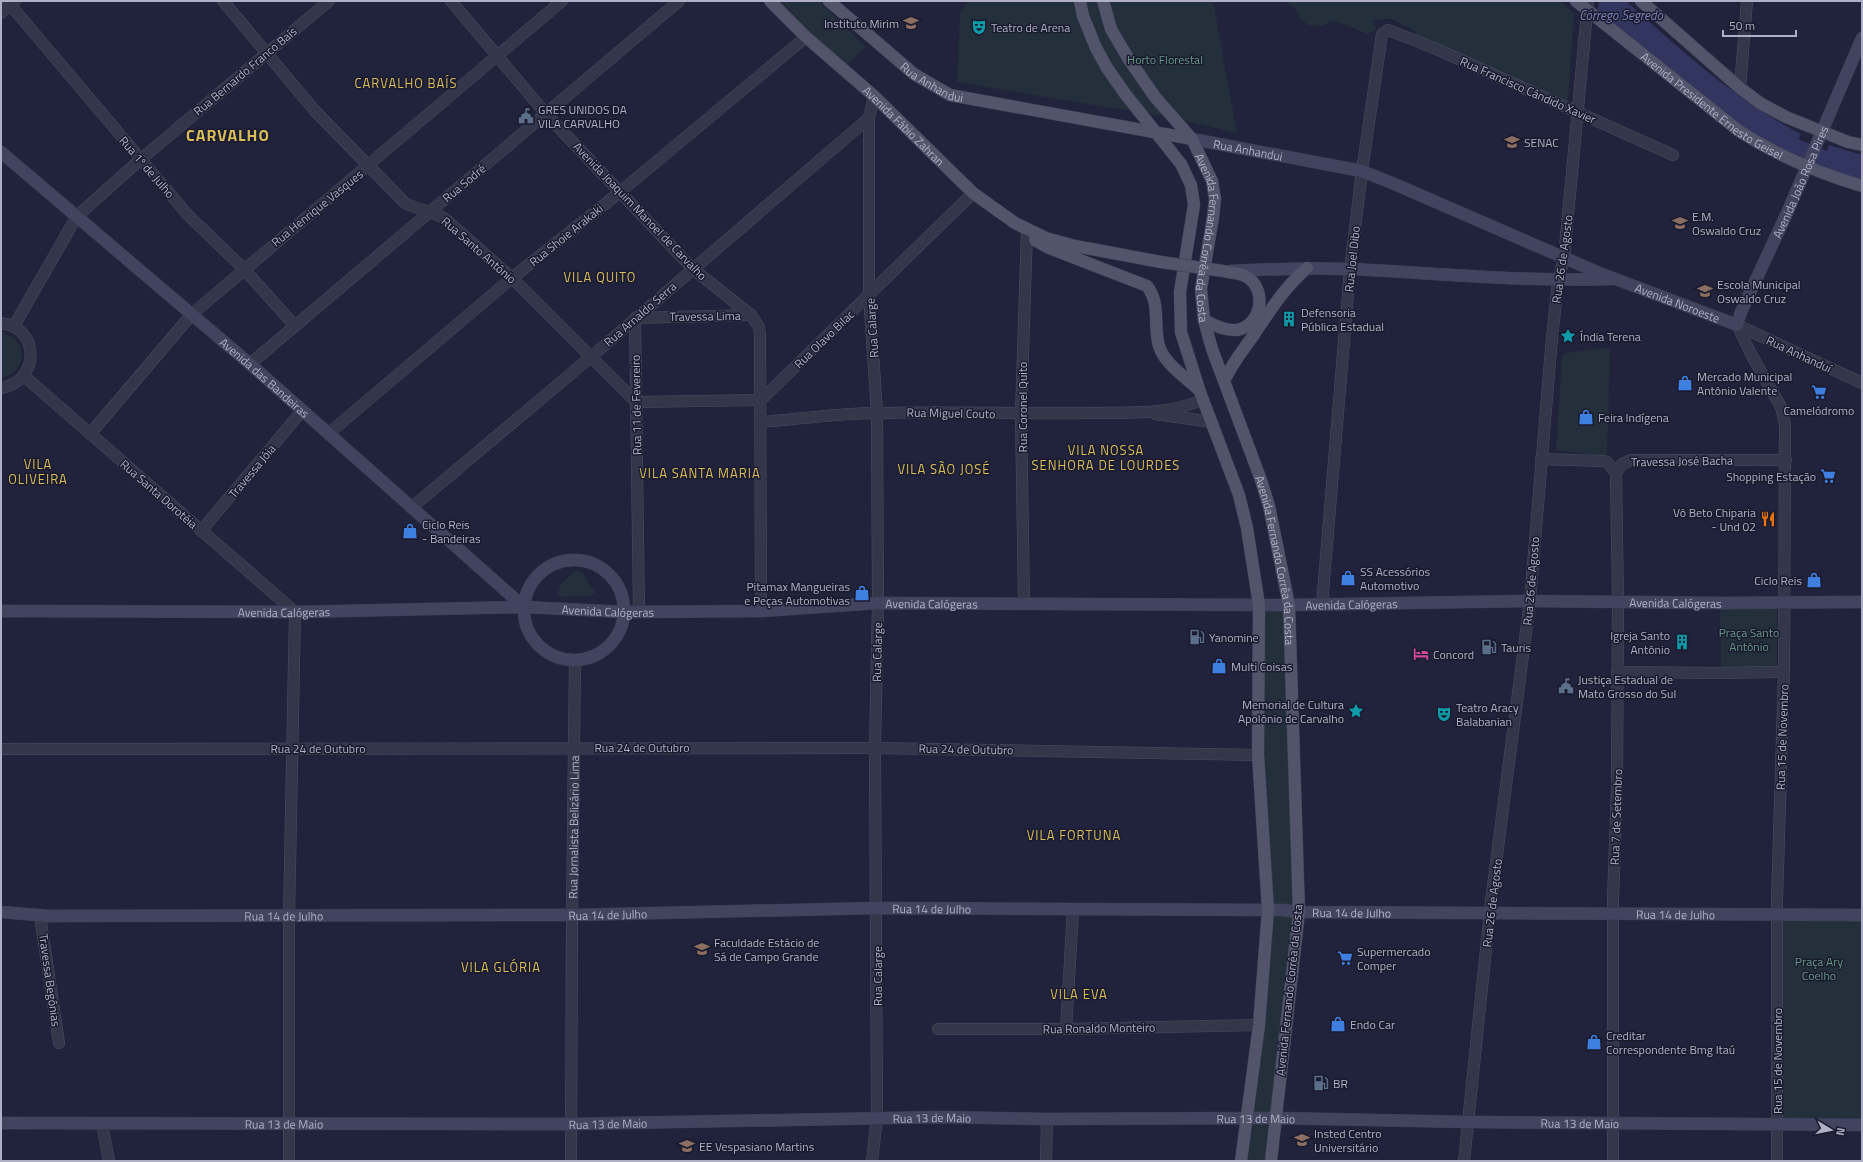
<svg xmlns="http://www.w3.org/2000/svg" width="1863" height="1162" font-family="'Titillium Web',sans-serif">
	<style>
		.green { fill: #23303c }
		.water { fill: #323560 }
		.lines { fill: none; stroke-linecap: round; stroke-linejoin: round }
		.river { stroke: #323560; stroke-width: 18 }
		.street-casing { stroke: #4c4d62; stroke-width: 12 }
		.secondary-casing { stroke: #3b3c51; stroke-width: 13 }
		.primary-casing { stroke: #3b3c51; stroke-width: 13 }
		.street { stroke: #34364b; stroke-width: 11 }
		.secondary { stroke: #42435e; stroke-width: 12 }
		.primary { stroke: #52546b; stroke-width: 12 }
		.primary-bridge-casing { stroke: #3b3c51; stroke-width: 13; stroke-linecap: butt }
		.primary-bridge { stroke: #52546b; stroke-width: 12 }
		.labels { text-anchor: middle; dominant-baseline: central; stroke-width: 3; stroke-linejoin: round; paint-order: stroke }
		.poi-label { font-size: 12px; fill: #afb0c7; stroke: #1a1b2f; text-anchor: start }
		.park-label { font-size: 12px; fill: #659984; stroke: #1a1b2f }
		.street-label { font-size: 12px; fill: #afb0c7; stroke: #1a1b2f }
		.water-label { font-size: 13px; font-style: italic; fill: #7d81b5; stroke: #1a1b2f }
		.neighbourhood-label { font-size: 13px; letter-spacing: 1px; fill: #d8bd59; stroke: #1a1b2f }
		.district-label { font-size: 16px; font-weight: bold; letter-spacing: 1px; fill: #d8bd59; stroke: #1a1b2f }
	</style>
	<rect width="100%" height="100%" fill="#21223b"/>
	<!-- green -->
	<path class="green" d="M 780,1 L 819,1 L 866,47 L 845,67 Z
		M 969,1 L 1213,1 L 1237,133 L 1172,118 L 957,82 L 960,13 Z
		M 1285,1 L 1561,1 L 1574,14 L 1568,102 L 1494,68 L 1487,70 L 1465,61 L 1454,51 L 1418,37 L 1413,30 L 1392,19 L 1372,20 L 1376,30 L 1367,34 C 1354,29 1344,22 1330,21 L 1324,26 L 1308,25 L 1299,18 L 1297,10 Z
		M 1,332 L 16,339 C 18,343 22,349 22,354 C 22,366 13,377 1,377 Z
		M 1604,348 L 1610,350 L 1607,456 L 1556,450 L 1562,356 L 1566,353 Z
		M 575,571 L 582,572 L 596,594 L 589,596 L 558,597 C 558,584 566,578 575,571 Z
		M 1259,605 L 1289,605 L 1299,912 L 1271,1161 L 1241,1161 L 1267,938 Z
		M 1720,606 L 1777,607 L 1777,671 L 1721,672 Z
		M 1777,915 L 1862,915 L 1862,1125 L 1777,1125 Z"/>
	<!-- water -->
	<path class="water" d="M 1599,1 L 1626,1 C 1681,50 1735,100 1801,134 L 1792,154 L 1772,147 L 1734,123 L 1597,14 Z
		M 1829,145 L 1862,155 L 1862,179 L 1821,165 Z"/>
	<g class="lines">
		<!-- river -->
		<path class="river" d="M 1796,148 L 1827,161 L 1862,171"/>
		<!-- street casing -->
		<g class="street-casing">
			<g id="street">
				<path d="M 7,1 L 188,215 L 244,269 L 295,326"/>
				<path d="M 223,1 L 315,111 L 405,203 C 419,210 430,211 444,218 L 512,278 L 636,402 L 761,400"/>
				<path d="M 451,1 L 546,114 L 693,269 L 751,315 L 759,327 L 760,335 L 761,611"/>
				<path d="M 1,13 L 15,1"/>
				<path d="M 1740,88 L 1747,1"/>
				<path d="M 1,323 C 40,327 41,381 1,388"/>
				<path d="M 1737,325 L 1752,356 L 1781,407 L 1785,425 L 1784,672 L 1777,901 L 1777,1161"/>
				<path d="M 1737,325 L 1862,383"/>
				<path d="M 14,326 L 77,216 L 140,160 L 329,1"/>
				<path d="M 250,364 L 679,1"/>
				<path d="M 24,376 L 295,612 L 289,916 L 289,1161"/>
				<path d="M 761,400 L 973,193"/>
				<path d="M 1155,414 L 1212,422"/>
				<path d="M 761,422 C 800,419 840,413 879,413 C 949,411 1020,414 1090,413 C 1127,412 1169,416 1203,399"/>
				<path d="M 90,434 L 192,314 L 562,1"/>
				<path d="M 328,434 L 512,278 L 620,192 L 806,37"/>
				<path d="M 1541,459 L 1602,461 L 1607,462 L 1616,473"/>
				<path d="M 1616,473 L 1622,464 L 1631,460 L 1786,460"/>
				<path d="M 411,508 L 592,356 L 869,118"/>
				<path d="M 201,531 L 302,411"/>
				<path d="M 1024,604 L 1021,414 L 1027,229"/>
				<path d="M 1322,604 L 1350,269 L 1362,171 L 1382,34 L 1388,30 L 1434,48 L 1673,155"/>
				<path d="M 639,612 L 635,318 L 751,315"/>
				<path d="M 1617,672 L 1719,673 L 1784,672"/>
				<path d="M 1,749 L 875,748 L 1258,755"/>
				<path d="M 40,916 L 59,1043"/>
				<path d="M 938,1029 L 1066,1029 L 1259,1025"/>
				<path d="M 1066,1029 L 1073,910"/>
				<path d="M 102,1124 L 109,1161"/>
				<path id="s1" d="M 571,1161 L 572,915 L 575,660"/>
				<path d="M 872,1161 L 877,1117 L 875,748 L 878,603 L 877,413 L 869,294 L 869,118 L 874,96"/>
				<path d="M 1046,1161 L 1047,1119"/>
				<path d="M 1464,1161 L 1491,901 L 1530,601 L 1551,349 L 1558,281 L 1564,258 L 1588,1"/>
				<path d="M 1613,1161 L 1613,900 L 1617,787 L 1618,601 L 1616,473"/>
			</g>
		</g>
		<!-- secondary casing -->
		<g class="secondary-casing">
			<g id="secondary">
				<path id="s2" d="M 1192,139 L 1362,171 L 1392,183 L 1597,272 L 1737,325 L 1741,312 L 1787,213 L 1862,38"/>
				<path id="s3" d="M 1,152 L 250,364 L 524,607"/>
				<path d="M 1230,271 C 1270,269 1310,268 1351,269 C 1438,273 1524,282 1611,279"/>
				<circle cx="574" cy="610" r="50"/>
				<path id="s4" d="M 1,611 L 295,612 L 524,607 L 624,612 L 761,611 L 878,603 L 1289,605 L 1530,601 L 1725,603 L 1862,602"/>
				<path id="s5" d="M 1,912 L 49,916 L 572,915 L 877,908 L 1281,910 L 1299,912 L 1862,915"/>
				<path id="s6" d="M 1,1123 L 571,1124 L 941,1117 L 1047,1119 L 1276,1118 L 1469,1122 L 1862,1125"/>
			</g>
		</g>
		<!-- primary casing -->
		<g class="primary-casing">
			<g id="primary">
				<path id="s7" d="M 770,1 L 806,37 L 874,96 L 973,193 L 1015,223 L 1046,238 L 1075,246 L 1161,262"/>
				<path id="s8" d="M 829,1 L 914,74 L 950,95 L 1192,139"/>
				<path d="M 1080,1 L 1083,16 L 1096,48 L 1107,68 L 1126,95 L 1181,164 L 1191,185 L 1194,205 L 1180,292 L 1181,332 L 1200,392 L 1239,495 L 1247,528 L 1259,605 L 1258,755 L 1268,910 L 1259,1025 L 1241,1161"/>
				<path id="s9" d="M 1103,1 L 1111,29 L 1128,58 L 1155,97 L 1192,139 L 1212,181 L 1215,199 L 1213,217 L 1201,289 L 1204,320 L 1212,349 L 1261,480 L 1269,506 L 1289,605 L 1299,912 L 1271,1161"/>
				<path id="s10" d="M 1576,1 L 1739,131 C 1778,156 1818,173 1862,186"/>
				<path d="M 1641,1 L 1740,88 L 1760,103 L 1786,117 L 1848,142 L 1862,145"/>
				<path d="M 1035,240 L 1049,248 L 1147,286 C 1161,304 1153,325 1159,346 C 1164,363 1185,377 1198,389"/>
				<path d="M 1204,320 C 1214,325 1225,331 1237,330 C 1261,326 1268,290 1247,277 C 1241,273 1230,273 1223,271"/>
				<path d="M 1225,379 C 1233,362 1244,349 1255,333 C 1271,309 1285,287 1307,268"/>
			</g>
		</g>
		<!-- street -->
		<use href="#street" class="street"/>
		<!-- secondary -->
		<use href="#secondary" class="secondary"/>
		<!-- primary -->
		<use href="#primary" class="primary"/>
		<!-- primary-bridge casing -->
		<g class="primary-bridge-casing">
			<path id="primary-bridge" d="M 1161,262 L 1223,271"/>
		</g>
		<!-- primary-bridge -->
		<use href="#primary-bridge" class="primary-bridge"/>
	</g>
	<!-- icons -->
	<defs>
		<g id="school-bare" transform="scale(1.2)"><path d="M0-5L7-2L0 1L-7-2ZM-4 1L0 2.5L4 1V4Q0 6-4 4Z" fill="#8d6e63" stroke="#1a1b2f" stroke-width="2.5" paint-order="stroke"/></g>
		<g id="theatre-bare" transform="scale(1.2)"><path d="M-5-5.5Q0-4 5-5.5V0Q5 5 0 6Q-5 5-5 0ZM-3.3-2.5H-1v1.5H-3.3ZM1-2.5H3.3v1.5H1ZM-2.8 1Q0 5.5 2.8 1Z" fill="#0f9aa8" stroke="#1a1b2f" stroke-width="2.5" paint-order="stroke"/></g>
		<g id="civic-bare" transform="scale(1.2)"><path d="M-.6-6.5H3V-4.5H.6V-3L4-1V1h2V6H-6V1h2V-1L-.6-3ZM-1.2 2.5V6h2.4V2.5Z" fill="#5c6f8a" stroke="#1a1b2f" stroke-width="2.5" paint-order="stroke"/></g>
		<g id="university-bare" transform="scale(1.2)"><path d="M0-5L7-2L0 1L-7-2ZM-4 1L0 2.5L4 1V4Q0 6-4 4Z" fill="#8d6e63" stroke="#1a1b2f" stroke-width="2.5" paint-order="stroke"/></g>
		<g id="building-bare" transform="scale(1.2)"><path d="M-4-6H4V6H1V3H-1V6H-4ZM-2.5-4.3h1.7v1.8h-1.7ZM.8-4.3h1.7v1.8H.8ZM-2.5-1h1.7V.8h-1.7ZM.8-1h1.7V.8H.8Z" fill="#0f9aa8" stroke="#1a1b2f" stroke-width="2.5" paint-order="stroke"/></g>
		<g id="sight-bare" transform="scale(1.2)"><path d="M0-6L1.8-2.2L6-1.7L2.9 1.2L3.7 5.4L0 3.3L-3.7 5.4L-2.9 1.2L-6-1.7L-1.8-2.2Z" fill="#0f9aa8" stroke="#1a1b2f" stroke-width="2.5" paint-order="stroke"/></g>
		<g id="shop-bare" transform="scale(1.2)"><path d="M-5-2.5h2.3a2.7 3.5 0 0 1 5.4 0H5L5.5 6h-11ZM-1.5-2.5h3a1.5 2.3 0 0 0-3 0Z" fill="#3f7fe0" stroke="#1a1b2f" stroke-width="2.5" paint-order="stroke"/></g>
		<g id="supermarket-bare" transform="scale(1.2)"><path d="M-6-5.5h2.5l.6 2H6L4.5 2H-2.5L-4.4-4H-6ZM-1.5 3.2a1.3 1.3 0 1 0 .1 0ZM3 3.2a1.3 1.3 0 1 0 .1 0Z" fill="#3f7fe0" stroke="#1a1b2f" stroke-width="2.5" paint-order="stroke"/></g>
		<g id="restaurant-bare" transform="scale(1.2)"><path d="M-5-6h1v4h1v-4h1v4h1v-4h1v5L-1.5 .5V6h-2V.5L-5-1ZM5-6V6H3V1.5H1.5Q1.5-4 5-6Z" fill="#e8710a" stroke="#1a1b2f" stroke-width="2.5" paint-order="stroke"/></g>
		<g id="fuel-bare" transform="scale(1.2)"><path d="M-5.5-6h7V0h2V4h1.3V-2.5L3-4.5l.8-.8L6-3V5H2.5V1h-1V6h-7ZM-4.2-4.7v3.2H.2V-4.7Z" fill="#5c6f8a" stroke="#1a1b2f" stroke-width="2.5" paint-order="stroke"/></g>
		<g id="hotel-bare" transform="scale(1.2)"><path d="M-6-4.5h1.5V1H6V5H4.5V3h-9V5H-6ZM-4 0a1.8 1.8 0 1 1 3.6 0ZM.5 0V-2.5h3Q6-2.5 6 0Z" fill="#d1479c" stroke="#1a1b2f" stroke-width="2.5" paint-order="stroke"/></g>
	</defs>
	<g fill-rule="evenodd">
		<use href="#school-bare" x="911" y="23"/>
		<use href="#theatre-bare" x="979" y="27"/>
		<use href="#civic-bare" x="526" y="116"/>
		<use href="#university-bare" x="1512" y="142"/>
		<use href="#school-bare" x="1680" y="223"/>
		<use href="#school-bare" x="1705" y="291"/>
		<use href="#building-bare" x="1289" y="319"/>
		<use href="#sight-bare" x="1568" y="336"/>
		<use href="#shop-bare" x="1685" y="383"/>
		<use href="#supermarket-bare" x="1819" y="392"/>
		<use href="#shop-bare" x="1586" y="417"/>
		<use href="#supermarket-bare" x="1828" y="476"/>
		<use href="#restaurant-bare" x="1768" y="519"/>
		<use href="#shop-bare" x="410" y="531"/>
		<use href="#shop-bare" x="1348" y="578"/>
		<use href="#shop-bare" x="1814" y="580"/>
		<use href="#shop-bare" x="862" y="593"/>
		<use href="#fuel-bare" x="1197" y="637"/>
		<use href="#building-bare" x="1682" y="642"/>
		<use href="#fuel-bare" x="1489" y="647"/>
		<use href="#hotel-bare" x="1421" y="654"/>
		<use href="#shop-bare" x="1219" y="666"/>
		<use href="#civic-bare" x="1566" y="686"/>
		<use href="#sight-bare" x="1356" y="711"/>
		<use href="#theatre-bare" x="1444" y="714"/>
		<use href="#school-bare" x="702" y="949"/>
		<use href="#supermarket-bare" x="1345" y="958"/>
		<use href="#shop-bare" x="1338" y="1024"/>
		<use href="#shop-bare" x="1594" y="1042"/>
		<use href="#fuel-bare" x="1321" y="1083"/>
		<use href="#university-bare" x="1302" y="1140"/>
		<use href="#school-bare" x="687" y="1146"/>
	</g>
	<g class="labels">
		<!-- poi labels -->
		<g class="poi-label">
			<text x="899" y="23" text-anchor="end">Instituto Mirim</text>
			<text x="991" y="27">Teatro de Arena</text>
			<text x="538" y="109">GRES UNIDOS DA<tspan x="538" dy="14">VILA CARVALHO</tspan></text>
			<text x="1524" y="142">SENAC</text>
			<text x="1692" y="216">E.M.<tspan x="1692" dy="14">Oswaldo Cruz</tspan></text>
			<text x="1717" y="284">Escola Municipal<tspan x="1717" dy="14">Oswaldo Cruz</tspan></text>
			<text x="1301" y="312">Defensoria<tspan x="1301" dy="14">Pública Estadual</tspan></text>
			<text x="1580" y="336">Índia Terena</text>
			<text x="1697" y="376">Mercado Municipal<tspan x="1697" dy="14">Antônio Valente</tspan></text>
			<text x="1819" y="410" text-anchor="middle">Camelódromo</text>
			<text x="1598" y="417">Feira Indígena</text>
			<text x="1816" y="476" text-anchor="end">Shopping Estação</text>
			<text x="1756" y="512" text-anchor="end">Vô Beto Chiparia<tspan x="1756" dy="14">- Und 02</tspan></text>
			<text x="422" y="524">Ciclo Reis<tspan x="422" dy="14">- Bandeiras</tspan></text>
			<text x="1360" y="571">SS Acessórios<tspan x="1360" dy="14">Automotivo</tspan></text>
			<text x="1802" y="580" text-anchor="end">Ciclo Reis</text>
			<text x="850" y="586" text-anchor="end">Pitamax Mangueiras<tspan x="850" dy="14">e Peças Automotivas</tspan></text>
			<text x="1670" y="635" text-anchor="end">Igreja Santo<tspan x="1670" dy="14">Antônio</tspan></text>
			<text x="1209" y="637">Yanomine</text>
			<text x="1501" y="647">Tauris</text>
			<text x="1433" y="654">Concord</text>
			<text x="1231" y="666">Multi Coisas</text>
			<text x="1578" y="679">Justiça Estadual de<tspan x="1578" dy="14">Mato Grosso do Sul</tspan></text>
			<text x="1344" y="704" text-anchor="end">Memorial de Cultura<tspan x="1344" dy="14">Apolônio de Carvalho</tspan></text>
			<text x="1456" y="707">Teatro Aracy<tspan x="1456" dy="14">Balabanian</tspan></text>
			<text x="714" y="942">Faculdade Estácio de<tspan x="714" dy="14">Sá de Campo Grande</tspan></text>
			<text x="1357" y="951">Supermercado<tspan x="1357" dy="14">Comper</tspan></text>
			<text x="1350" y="1024">Endo Car</text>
			<text x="1606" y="1035">Creditar<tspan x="1606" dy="14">Correspondente Bmg Itaú</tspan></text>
			<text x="1333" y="1083">BR</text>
			<text x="1314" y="1133">Insted Centro<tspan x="1314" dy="14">Universitário</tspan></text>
			<text x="699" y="1146">EE Vespasiano Martins</text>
		</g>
		<!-- park labels -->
		<g class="park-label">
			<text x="1165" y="59">Horto Florestal</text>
			<text x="1749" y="632">Praça Santo<tspan x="1749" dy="14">Antônio</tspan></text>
			<text x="1819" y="961">Praça Ary<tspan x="1819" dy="14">Coelho</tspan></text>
		</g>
		<!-- street labels -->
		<g class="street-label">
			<text transform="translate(245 71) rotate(-40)">Rua Bernardo Franco Baís</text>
			<text stroke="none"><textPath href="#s8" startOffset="132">Rua Anhandui</textPath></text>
			<text transform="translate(1528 90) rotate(24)">Rua Francisco Cândido Xavier</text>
			<text stroke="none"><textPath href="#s10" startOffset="172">Avenida Presidente Ernesto Geisel</textPath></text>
			<text stroke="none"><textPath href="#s7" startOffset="183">Avenida Fábio Zahran</textPath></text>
			<text stroke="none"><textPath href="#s2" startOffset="57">Rua Anhandui</textPath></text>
			<text transform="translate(147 167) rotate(49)">Rua 1º de Julho</text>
			<text stroke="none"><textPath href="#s2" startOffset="735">Avenida João Rosa Pires</textPath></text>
			<text transform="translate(464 183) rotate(-40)">Rua Sodré</text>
			<text transform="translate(317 208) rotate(-39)">Rua Henrique Vasques</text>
			<text transform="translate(640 211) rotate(46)">Avenida Joaquim Manoel de Carvalho</text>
			<text transform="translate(566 235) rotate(-39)">Rua Shoie Arakaki</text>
			<text stroke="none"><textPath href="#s9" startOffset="269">Avenida Fernando Corrêa da Costa</textPath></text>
			<text transform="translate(479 250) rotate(41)">Rua Santo Antônio</text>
			<text transform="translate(1352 259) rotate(-84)">Rua Joel Dibo</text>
			<text transform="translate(1562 259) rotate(-82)">Rua 26 de Agosto</text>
			<text stroke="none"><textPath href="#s2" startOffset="515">Avenida Noroeste</textPath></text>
			<text transform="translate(640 314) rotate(-41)">Rua Arnaldo Serra</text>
			<text transform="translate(705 316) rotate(-1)">Travessa Lima</text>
			<text transform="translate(872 328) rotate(-94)">Rua Calarge</text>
			<text transform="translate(824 339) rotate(-44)">Rua Olavo Bilac</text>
			<text transform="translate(1799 354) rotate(25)">Rua Anhanduí</text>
			<text stroke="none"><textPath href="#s3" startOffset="347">Avenida das Bandeiras</textPath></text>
			<text transform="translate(636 405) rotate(-91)">Rua 11 de Fevereiro</text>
			<text transform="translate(1022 407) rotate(-90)">Rua Coronel Quito</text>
			<text transform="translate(951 413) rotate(1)">Rua Miguel Couto</text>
			<text transform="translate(1682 461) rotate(-1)">Travessa José Bacha</text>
			<text transform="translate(252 471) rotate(-50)">Travessa Jóia</text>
			<text transform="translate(159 494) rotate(41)">Rua Santa Dorotéia</text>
			<text stroke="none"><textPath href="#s9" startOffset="605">Avenida Fernando Corrêa da Costa</textPath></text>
			<text transform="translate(1531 581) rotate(-85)">Rua 26 de Agosto</text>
			<text stroke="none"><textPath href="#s4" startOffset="1675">Avenida Calógeras</textPath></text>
			<text stroke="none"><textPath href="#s4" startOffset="931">Avenida Calógeras</textPath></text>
			<text stroke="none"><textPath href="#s4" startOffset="1351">Avenida Calógeras</textPath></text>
			<text stroke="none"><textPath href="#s4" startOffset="607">Avenida Calógeras</textPath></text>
			<text stroke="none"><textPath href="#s4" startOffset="283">Avenida Calógeras</textPath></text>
			<text transform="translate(877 652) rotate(-89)">Rua Calarge</text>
			<text transform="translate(1782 737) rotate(-88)">Rua 15 de Novembro</text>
			<text x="642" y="747">Rua 24 de Outubro</text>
			<text x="318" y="748">Rua 24 de Outubro</text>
			<text transform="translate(966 749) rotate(1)">Rua 24 de Outubro</text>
			<text transform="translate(1616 817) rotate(-88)">Rua 7 de Setembro</text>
			<text stroke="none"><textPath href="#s1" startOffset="334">Rua Jornalista Belizário Lima</textPath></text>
			<text transform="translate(1492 903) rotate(-83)">Rua 26 de Agosto</text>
			<text stroke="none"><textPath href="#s5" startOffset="931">Rua 14 de Julho</textPath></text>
			<text stroke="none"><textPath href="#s5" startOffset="1351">Rua 14 de Julho</textPath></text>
			<text stroke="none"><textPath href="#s5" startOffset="607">Rua 14 de Julho</textPath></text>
			<text stroke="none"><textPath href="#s5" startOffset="1675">Rua 14 de Julho</textPath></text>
			<text stroke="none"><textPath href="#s5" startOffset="283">Rua 14 de Julho</textPath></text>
			<text transform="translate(877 976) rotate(-90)">Rua Calarge</text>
			<text transform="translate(50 980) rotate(82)">Travessa Begônias</text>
			<text transform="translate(1289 990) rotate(-84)">Avenida Fernando Corrêa da Costa</text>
			<text transform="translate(1099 1028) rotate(-1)">Rua Ronaldo Monteiro</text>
			<text transform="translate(1777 1061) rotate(-90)">Rua 15 de Novembro</text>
			<text stroke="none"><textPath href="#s6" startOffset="931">Rua 13 de Maio</textPath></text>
			<text stroke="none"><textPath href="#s6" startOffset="1255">Rua 13 de Maio</textPath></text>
			<text stroke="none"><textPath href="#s6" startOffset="607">Rua 13 de Maio</textPath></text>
			<text stroke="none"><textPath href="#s6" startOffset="1579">Rua 13 de Maio</textPath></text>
			<text stroke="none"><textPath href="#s6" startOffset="283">Rua 13 de Maio</textPath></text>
		</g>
		<!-- water labels -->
		<g class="water-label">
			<text x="1621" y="15">Córrego Segredo</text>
		</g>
		<!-- neighbourhood labels -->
		<g class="neighbourhood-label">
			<text x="406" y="83">CARVALHO BAÍS</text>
			<text x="600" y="277">VILA QUITO</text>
			<text x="1106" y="450">VILA NOSSA<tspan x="1106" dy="15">SENHORA DE LOURDES</tspan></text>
			<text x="38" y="464">VILA<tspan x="38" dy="15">OLIVEIRA</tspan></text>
			<text x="944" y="469">VILA SÃO JOSÉ</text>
			<text x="700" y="473">VILA SANTA MARIA</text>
			<text x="1074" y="835">VILA FORTUNA</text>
			<text x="501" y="967">VILA GLÓRIA</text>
			<text x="1079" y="994">VILA EVA</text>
		</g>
		<!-- district labels -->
		<g class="district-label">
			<text x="228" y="135">CARVALHO</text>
		</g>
	</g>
	<!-- border -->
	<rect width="1863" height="1162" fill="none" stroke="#afb0c7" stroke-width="4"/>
	<!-- north arrow -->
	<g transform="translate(1831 1130) rotate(100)" stroke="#1a1b2f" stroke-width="3" paint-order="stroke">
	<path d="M0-3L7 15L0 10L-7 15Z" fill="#afb0c7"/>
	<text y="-6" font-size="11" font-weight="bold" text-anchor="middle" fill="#afb0c7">N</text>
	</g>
	<!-- scale -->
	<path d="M1723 30v6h73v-6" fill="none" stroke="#afb0c7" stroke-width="2"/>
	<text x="1729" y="30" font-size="12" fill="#afb0c7" stroke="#1a1b2f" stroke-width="3" paint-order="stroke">50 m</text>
</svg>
